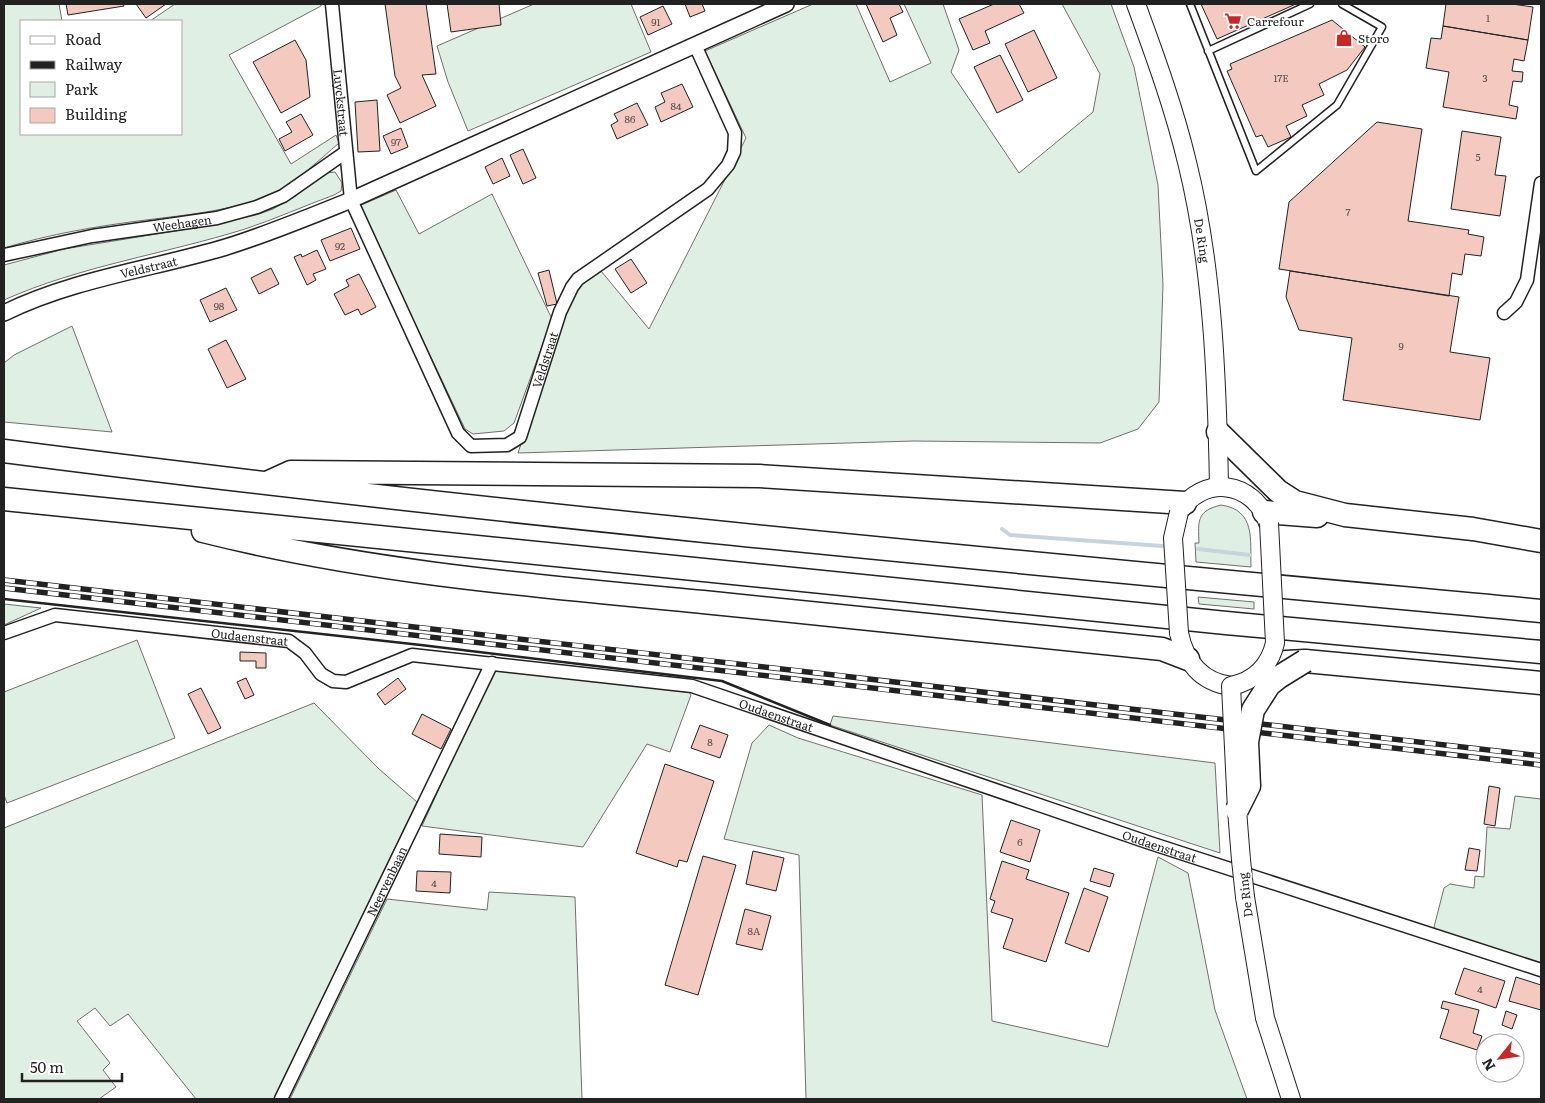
<svg xmlns="http://www.w3.org/2000/svg" width="1545" height="1103" font-family="Literata,serif">
	<style>
		.green { fill: #e0efe3; stroke: #6f6f6f }
		.lines { fill: none; stroke-linecap: round; stroke-linejoin: round }
		.stream { stroke: #c7d3dd; stroke-width: 4 }
		.building { fill: #f3c9c0; stroke: #222 }
		.service-casing { stroke: #222; stroke-width: 9 }
		.minor-casing { stroke: #222; stroke-width: 15 }
		.tertiary-casing { stroke: #222; stroke-width: 18 }
		.secondary-casing { stroke: #222; stroke-width: 20 }
		.motorway-casing { stroke: #222; stroke-width: 25 }
		.service { stroke: #fff; stroke-width: 6 }
		.minor { stroke: #fff; stroke-width: 12 }
		.tertiary { stroke: #fff; stroke-width: 15 }
		.secondary { stroke: #fff; stroke-width: 18 }
		.motorway { stroke: #fff; stroke-width: 22 }
		.rail-casing { stroke: #222; stroke-width: 5.5 }
		.rail { stroke: #fff; stroke-width: 4; stroke-dasharray: 11; stroke-linecap: butt }
		.secondary-bridge-casing { stroke: #222; stroke-width: 20; stroke-linecap: butt }
		.motorway-bridge-casing { stroke: #222; stroke-width: 25; stroke-linecap: butt }
		.secondary-bridge { stroke: #fff; stroke-width: 18 }
		.motorway-bridge { stroke: #fff; stroke-width: 22 }
		.wall { stroke: #222; stroke-width: 2.5 }
		.labels { text-anchor: middle; dominant-baseline: central; stroke-width: 4; stroke-linejoin: round; paint-order: stroke }
		.number-label { font-size: 10px; fill: #564c4a }
		.poi-label { font-size: 12px; fill: #222; stroke: #fff; text-anchor: start }
		.street-label { font-size: 12px; fill: #222; stroke: #fff }
	</style>
	<rect width="100%" height="100%" fill="#fff"/>
	<!-- green -->
	<path class="green" d="M 4,4 L 59,4 L 62,21 L 21,21 L 21,134 L 181,134 L 181,21 L 150,21 L 175,4 L 321,4 L 321,6 L 229,55 L 291,164 L 336,135 L 339,143 C 319,160 299,180 276,192 C 241,210 185,215 146,220 C 98,226 50,234 4,248 Z
		M 534,4 L 631,4 L 651,52 L 468,131 L 448,82 L 437,46 Z
		M 813,4 L 856,4 L 890,82 L 931,63 L 904,4 L 943,4 L 959,50 L 951,72 L 1019,173 L 1093,112 L 1100,74 L 1062,4 L 1111,4 L 1134,67 L 1158,185 L 1163,285 L 1159,402 L 1138,429 L 1100,443 L 913,441 L 518,453 L 569,299 L 585,280 L 601,271 L 649,329 L 746,138 L 705,51 Z
		M 335,172 L 342,183 L 341,191 L 334,195 C 304,206 275,219 245,229 C 165,254 80,266 4,300 L 4,265 L 64,249 L 212,225 L 256,215 L 273,209 L 294,197 L 325,173 Z
		M 396,190 L 419,234 L 492,194 L 552,319 L 514,423 L 504,431 L 473,434 L 465,429 L 359,206 Z
		M 72,326 L 112,432 L 4,422 L 4,363 L 14,355 Z
		M 1221,505 C 1256,510 1250,540 1251,567 L 1196,562 L 1195,543 L 1199,543 C 1198,520 1197,511 1221,505 Z
		M 1198,597 L 1254,602 L 1254,609 L 1199,604 Z
		M 4,604 L 41,608 L 4,625 Z
		M 137,640 L 175,738 L 7,803 L 4,795 L 4,692 Z
		M 500,670 L 689,692 L 691,695 L 670,752 L 647,744 L 583,847 L 422,826 L 489,679 L 495,672 Z
		M 314,703 L 379,769 L 417,802 L 274,1099 L 196,1099 L 128,1014 L 110,1026 L 95,1008 L 77,1021 L 110,1063 L 103,1070 L 116,1087 L 99,1099 L 4,1099 L 4,828 Z
		M 833,716 L 1215,763 L 1220,853 L 830,725 Z
		M 769,725 L 798,738 L 982,795 L 992,1021 L 1108,1047 L 1158,857 L 1188,873 L 1215,1010 L 1247,1099 L 806,1099 L 799,855 L 724,839 L 752,743 Z
		M 1515,796 L 1541,799 L 1541,963 L 1436,930 L 1434,927 L 1444,888 L 1450,884 L 1474,888 L 1475,876 L 1484,877 L 1487,827 L 1510,829 Z
		M 489,892 L 575,897 L 582,1099 L 290,1099 L 387,899 L 487,910 Z"/>
	<g class="lines">
		<!-- stream -->
		<path class="stream" d="M 1002,529 L 1010,535 L 1162,546
			M 1198,549 L 1250,555"/>
	</g>
	<!-- building -->
	<path class="building" d="M 66,4 L 123,4 L 124,6 L 68,15 Z
		M 136,4 L 166,4 L 146,18 Z
		M 385,4 L 426,4 L 436,74 L 422,75 L 436,106 L 400,123 L 387,95 L 401,88 L 395,76 Z
		M 447,4 L 499,4 L 501,25 L 451,32 Z
		M 685,4 L 702,4 L 705,11 L 690,17 Z
		M 866,4 L 899,4 L 903,12 L 890,18 L 897,35 L 883,42 Z
		M 994,4 L 1019,4 L 1024,13 L 985,31 L 990,43 L 973,50 L 959,19 Z
		M 1201,4 L 1296,4 L 1217,39 Z
		M 1446,4 L 1512,4 L 1533,7 L 1528,40 L 1443,26 Z
		M 663,6 L 672,24 L 648,35 L 640,17 Z
		M 1332,20 L 1365,47 L 1347,70 L 1319,84 L 1324,95 L 1302,105 L 1307,116 L 1286,126 L 1291,137 L 1268,147 L 1262,135 L 1256,137 L 1227,71 L 1232,69 L 1230,64 Z
		M 1443,26 L 1528,40 L 1524,61 L 1514,59 L 1512,71 L 1523,72 L 1522,82 L 1513,81 L 1509,105 L 1518,107 L 1516,119 L 1443,107 L 1449,72 L 1426,68 L 1431,38 L 1441,39 Z
		M 1034,30 L 1057,78 L 1028,92 L 1005,44 Z
		M 295,40 L 306,60 L 310,97 L 281,113 L 253,62 Z
		M 1000,55 L 1023,100 L 997,113 L 974,67 Z
		M 682,84 L 693,107 L 661,122 L 655,107 L 665,102 L 661,93 Z
		M 377,100 L 380,151 L 358,152 L 355,102 Z
		M 637,103 L 648,125 L 617,139 L 611,125 L 618,121 L 614,114 Z
		M 301,114 L 313,135 L 285,151 L 279,139 L 292,132 L 286,122 Z
		M 1377,122 L 1422,129 L 1408,221 L 1469,230 L 1468,234 L 1484,237 L 1481,256 L 1465,254 L 1462,275 L 1452,273 L 1449,296 L 1279,269 L 1289,202 Z
		M 401,128 L 408,147 L 391,154 L 383,136 Z
		M 1462,131 L 1501,137 L 1495,175 L 1506,176 L 1500,216 L 1451,209 Z
		M 523,149 L 536,178 L 523,184 L 510,155 Z
		M 502,158 L 510,176 L 493,184 L 485,167 Z
		M 351,228 L 360,249 L 330,261 L 321,240 Z
		M 317,250 L 326,269 L 313,274 L 316,280 L 307,285 L 294,257 L 301,254 L 302,257 Z
		M 631,259 L 647,283 L 631,293 L 615,269 Z
		M 271,268 L 279,284 L 259,294 L 251,278 Z
		M 549,270 L 557,304 L 547,306 L 538,273 Z
		M 1290,271 L 1459,297 L 1450,352 L 1490,358 L 1480,420 L 1343,400 L 1352,338 L 1299,330 L 1286,297 Z
		M 359,274 L 376,307 L 361,315 L 358,309 L 345,315 L 334,294 L 349,286 L 346,280 Z
		M 226,288 L 237,310 L 210,322 L 200,300 Z
		M 226,340 L 246,379 L 227,388 L 208,349 Z
		M 240,652 L 266,653 L 266,668 L 256,668 L 256,661 L 240,661 Z
		M 246,678 L 254,695 L 245,699 L 237,682 Z
		M 398,678 L 406,689 L 385,705 L 377,694 Z
		M 201,688 L 221,728 L 208,734 L 188,694 Z
		M 422,714 L 451,729 L 441,749 L 412,734 Z
		M 700,725 L 728,735 L 720,758 L 691,748 Z
		M 665,764 L 714,781 L 687,862 L 679,860 L 677,867 L 636,853 Z
		M 1489,786 L 1500,788 L 1495,826 L 1484,824 Z
		M 1011,820 L 1040,830 L 1030,862 L 1000,852 Z
		M 440,834 L 482,837 L 481,857 L 439,854 Z
		M 1469,848 L 1480,850 L 1477,871 L 1465,870 Z
		M 753,851 L 784,858 L 776,891 L 746,884 Z
		M 703,856 L 736,865 L 698,995 L 665,985 Z
		M 1002,861 L 1029,870 L 1026,879 L 1069,893 L 1046,962 L 1003,948 L 1013,919 L 991,912 L 995,901 L 990,899 Z
		M 1094,868 L 1114,874 L 1110,887 L 1090,881 Z
		M 417,871 L 451,872 L 450,893 L 416,891 Z
		M 1084,888 L 1108,897 L 1089,952 L 1065,943 Z
		M 745,909 L 771,916 L 762,950 L 736,944 Z
		M 1464,968 L 1505,981 L 1496,1008 L 1455,994 Z
		M 1516,977 L 1541,985 L 1541,1010 L 1509,1001 Z
		M 1443,1001 L 1479,1010 L 1473,1033 L 1482,1036 L 1477,1050 L 1440,1038 L 1449,1010 L 1441,1008 Z
		M 1506,1011 L 1517,1015 L 1512,1029 L 1502,1025 Z"/>
	<g class="lines">
		<!-- service casing -->
		<g class="service-casing">
			<path id="service" d="M 1190,4 L 1256,171 L 1337,105 L 1382,27 L 1342,4
				M 1208,51 L 1310,4"/>
		</g>
		<!-- minor casing -->
		<g class="minor-casing">
			<g id="minor">
				<path id="s1" d="M 332,4 L 351,200 L 458,433 L 471,446 L 507,445 L 520,437 L 560,312 L 572,287 L 578,279 L 708,189 L 728,165 L 734,152 L 735,133 L 695,45"/>
				<path id="s2" d="M 4,255 L 92,236 L 217,218 L 257,207 L 283,196 L 346,152"/>
				<path d="M 1504,313 L 1516,302 L 1527,280 L 1541,183"/>
				<path id="s3" d="M 4,633 L 55,615 L 289,641 L 305,653 L 321,674 L 333,681 L 346,682 L 412,655 L 692,686 L 1150,843 L 1541,970"/>
				<path id="s4" d="M 281,1099 L 492,663"/>
			</g>
		</g>
		<!-- tertiary casing -->
		<g class="tertiary-casing">
			<g id="tertiary">
				<path id="s5" d="M 4,313 C 73,279 152,269 226,247 C 268,234 309,217 351,200 L 786,4"/>
			</g>
		</g>
		<!-- secondary casing -->
		<g class="secondary-casing">
			<g id="secondary">
				<path id="s6" d="M 1136,4 C 1155,56 1174,108 1187,162 C 1213,267 1217,379 1219,486"/>
				<path d="M 1179,512 C 1203,474 1254,481 1268,523"/>
				<path d="M 1179,633 C 1185,662 1201,682 1231,686"/>
				<path d="M 1237,810 L 1241,860"/>
				<path d="M 1245,897 L 1265,1018 L 1291,1099"/>
			</g>
		</g>
		<!-- motorway casing -->
		<g class="motorway-casing">
			<path id="motorway" d="M 1218,432 L 1278,491 L 1295,502 L 1345,515 L 1473,529 L 1541,541
				M 4,451 C 515,517 1028,563 1541,611
				M 269,482 L 291,472 L 759,476 L 1185,503
				M 4,499 L 1226,623 L 1541,652
				M 1264,512 L 1317,516
				M 203,531 C 366,572 535,586 703,602 C 856,617 1009,634 1162,649 L 1188,659
				M 1286,662 L 1305,661 L 1541,683"/>
		</g>
		<!-- service -->
		<use href="#service" class="service"/>
		<!-- minor -->
		<use href="#minor" class="minor"/>
		<!-- tertiary -->
		<use href="#tertiary" class="tertiary"/>
		<!-- secondary -->
		<use href="#secondary" class="secondary"/>
		<!-- motorway -->
		<use href="#motorway" class="motorway"/>
		<!-- rail casing -->
		<g class="rail-casing">
			<path id="rail" d="M 4,580 L 1541,756
				M 4,588 L 1541,765"/>
		</g>
		<!-- rail -->
		<use href="#rail" class="rail"/>
		<!-- secondary-bridge casing -->
		<g class="secondary-bridge-casing">
			<path id="secondary-bridge" d="M 1179,512 L 1173,538 L 1179,633
				M 1237,810 L 1231,686 C 1255,681 1270,665 1275,643 L 1269,523
				M 1241,860 L 1245,897"/>
		</g>
		<!-- motorway-bridge casing -->
		<g class="motorway-bridge-casing">
			<path id="motorway-bridge" d="M 1237,810 L 1249,786 L 1247,742 L 1253,710 L 1269,685 L 1279,677 L 1305,661"/>
		</g>
		<!-- secondary-bridge -->
		<use href="#secondary-bridge" class="secondary-bridge"/>
		<!-- motorway-bridge -->
		<use href="#motorway-bridge" class="motorway-bridge"/>
		<!-- wall -->
		<path class="wall" d="M 4,599 L 421,645 L 722,681 L 830,725"/>
	</g>
	<!-- icons -->
	<defs>
		<g id="supermarket-bare" transform="scale(1.35)"><path d="M-6-5.5h2.5l.6 2H6L4.5 2H-2.5L-4.4-4H-6ZM-1.5 3.2a1.3 1.3 0 1 0 .1 0ZM3 3.2a1.3 1.3 0 1 0 .1 0Z" fill="#c62828" stroke="#fff" stroke-width="2.5" paint-order="stroke"/></g>
		<g id="shop-bare" transform="scale(1.35)"><path d="M-5-2.5h2.3a2.7 3.5 0 0 1 5.4 0H5L5.5 6h-11ZM-1.5-2.5h3a1.5 2.3 0 0 0-3 0Z" fill="#c62828" stroke="#fff" stroke-width="2.5" paint-order="stroke"/></g>
	</defs>
	<g fill-rule="evenodd">
		<use href="#supermarket-bare" x="1233" y="21"/>
		<use href="#shop-bare" x="1344" y="38"/>
	</g>
	<g class="labels">
		<!-- number labels -->
		<g class="number-label">
			<text x="1488" y="17">1</text>
			<text x="656" y="21">91</text>
			<text x="1281" y="77">17E</text>
			<text x="1485" y="77">3</text>
			<text x="676" y="105">84</text>
			<text x="630" y="118">86</text>
			<text x="396" y="141">97</text>
			<text x="1478" y="156">5</text>
			<text x="1348" y="211">7</text>
			<text x="340" y="245">92</text>
			<text x="219" y="305">98</text>
			<text x="1401" y="345">9</text>
			<text x="710" y="741">8</text>
			<text x="1020" y="841">6</text>
			<text x="434" y="882">4</text>
			<text x="754" y="930">8A</text>
			<text x="1480" y="988">4</text>
		</g>
		<!-- poi labels -->
		<g class="poi-label">
			<text x="1247" y="21">Carrefour</text>
			<text x="1358" y="38">Storo</text>
		</g>
		<!-- street labels -->
		<g class="street-label">
			<text stroke="none"><textPath href="#s1" startOffset="99">Luyckstraat</textPath></text>
			<text stroke="none"><textPath href="#s2" startOffset="181">Weehagen</textPath></text>
			<text stroke="none"><textPath href="#s6" startOffset="246">De Ring</textPath></text>
			<text stroke="none"><textPath href="#s5" startOffset="152">Veldstraat</textPath></text>
			<text stroke="none"><textPath href="#s1" startOffset="604">Veldstraat</textPath></text>
			<text stroke="none"><textPath href="#s3" startOffset="250">Oudaenstraat</textPath></text>
			<text stroke="none"><textPath href="#s3" startOffset="805">Oudaenstraat</textPath></text>
			<text stroke="none"><textPath href="#s3" startOffset="1210">Oudaenstraat</textPath></text>
			<text stroke="none"><textPath href="#s4" startOffset="242">Neervenbaan</textPath></text>
			<text transform="translate(1245 895) rotate(-97)">De Ring</text>
		</g>
	</g>
	<!-- border -->
	<rect width="1545" height="1103" fill="none" stroke="#222222" stroke-width="10"/>
	<!-- legend -->
	<rect x="20" y="20" width="162" height="115" fill="#ffffff" stroke="#a7a7a7"/>
	<rect x="30" y="36" width="25" height="8" fill="#ffffff" stroke="#a7a7a7"/>
	<text x="65" y="45" font-size="15" fill="#222222">Road</text>
	<rect x="30" y="61" width="25" height="8" fill="#222222" stroke="#a7a7a7"/>
	<text x="65" y="70" font-size="15" fill="#222222">Railway</text>
	<rect x="30" y="82" width="25" height="15" fill="#e0efe3" stroke="#a7a7a7"/>
	<text x="65" y="95" font-size="15" fill="#222222">Park</text>
	<rect x="30" y="108" width="25" height="15" fill="#f3c9c0" stroke="#a7a7a7"/>
	<text x="65" y="120" font-size="15" fill="#222222">Building</text>
	<!-- north arrow -->
	<g transform="translate(1500 1058) rotate(240)"><circle r="24" fill="#ffffff" stroke="#a7a7a7"/>
	<path d="M0-4L9 19L0 12L-9 19Z" fill="#c62828"/>
	<text y="-8" font-size="14" font-weight="bold" text-anchor="middle" fill="#222222">N</text>
	</g>
	<!-- scale -->
	<path d="M22 1073v8h100v-8" fill="none" stroke="#222222" stroke-width="2.5"/>
	<text x="30" y="1073" font-size="15" fill="#222222" stroke="#ffffff" stroke-width="4" paint-order="stroke">50 m</text>
</svg>
